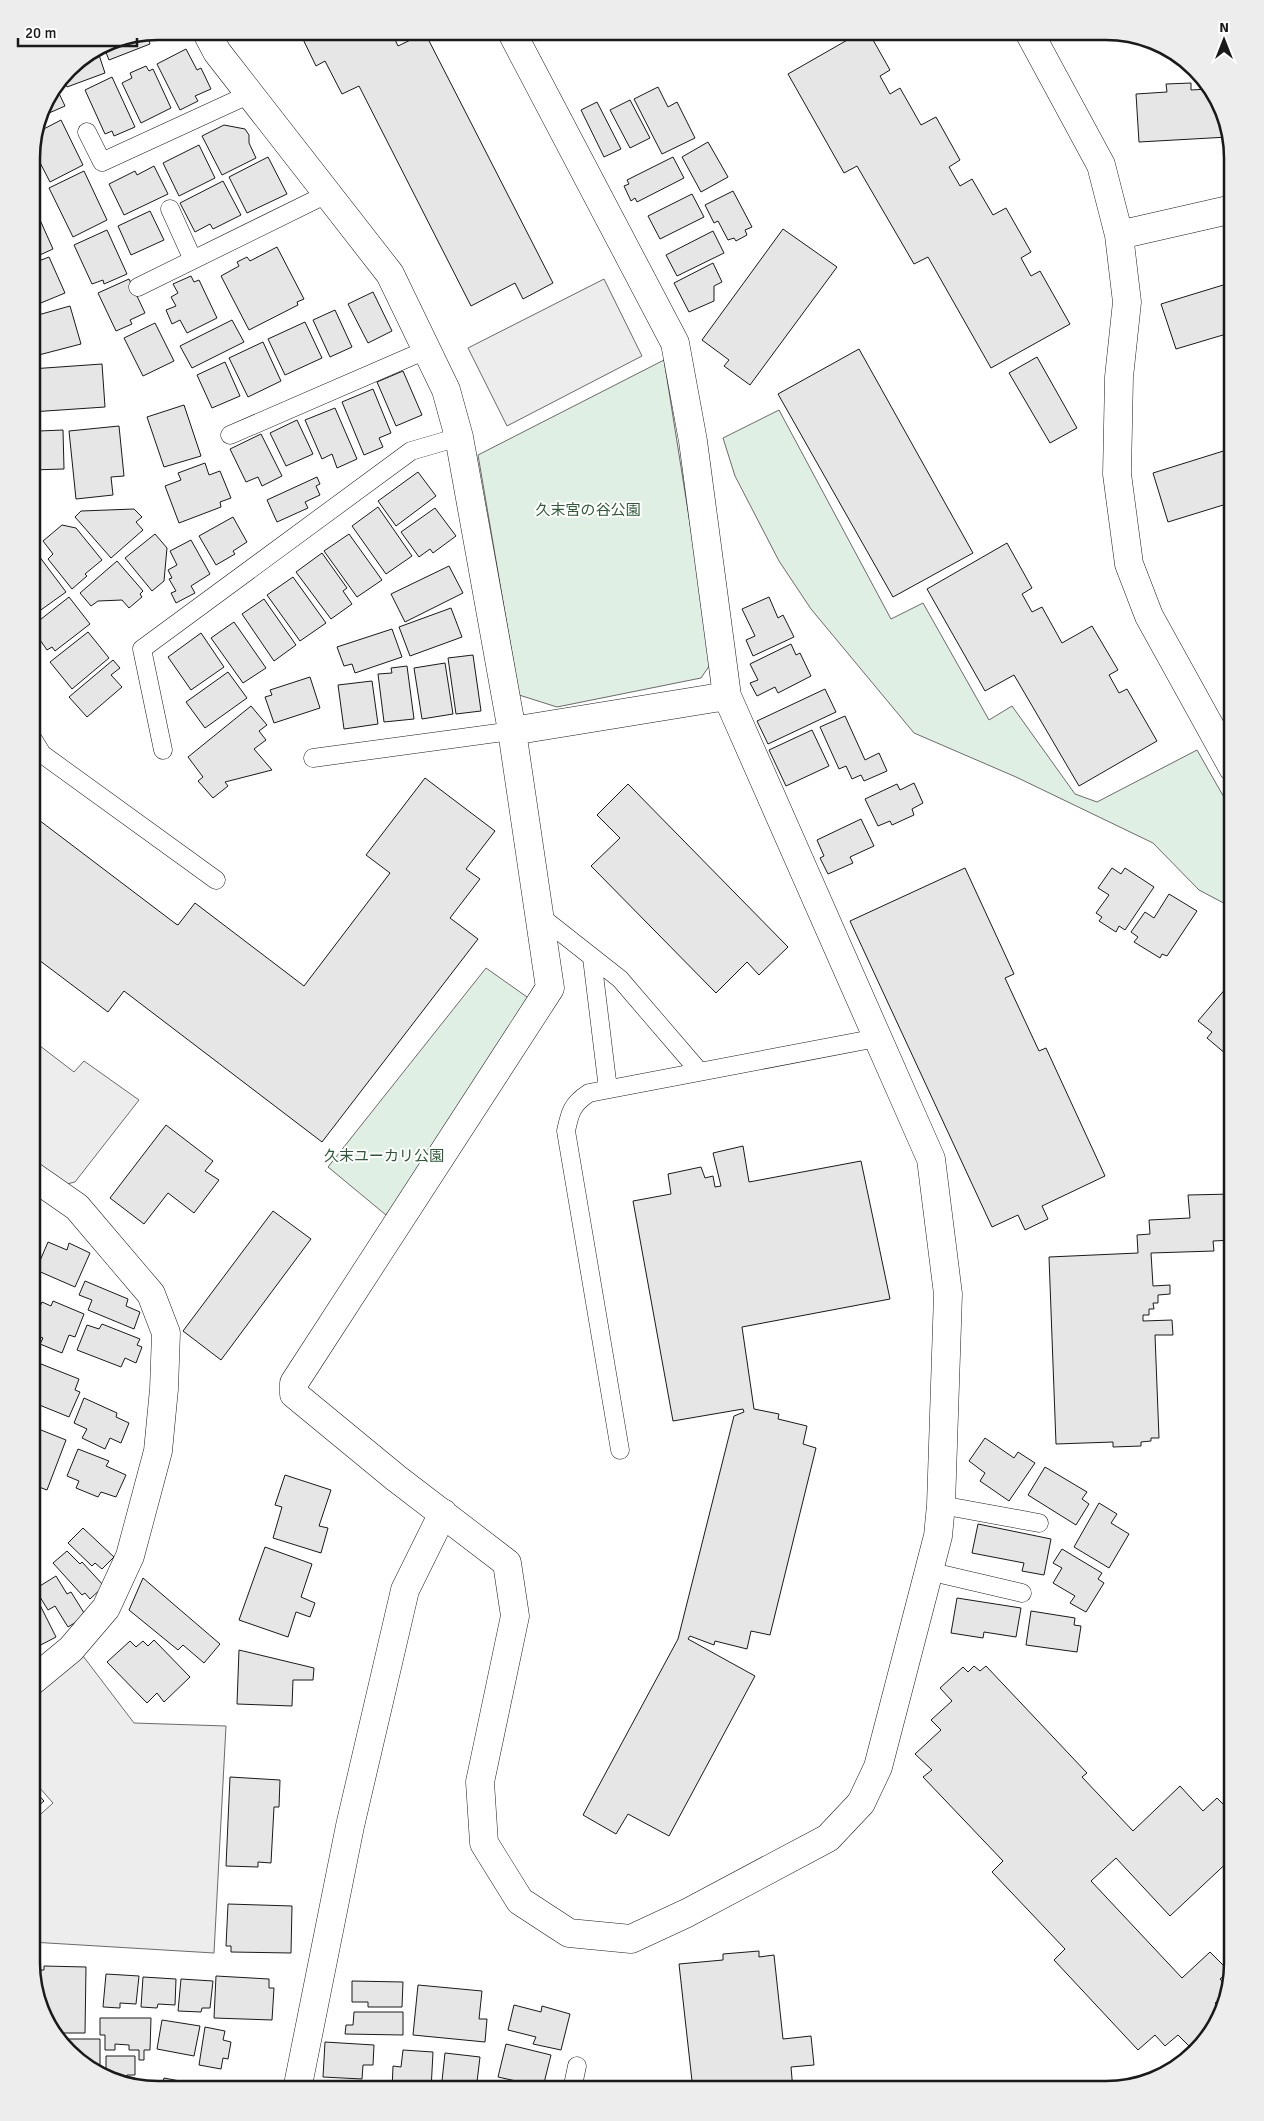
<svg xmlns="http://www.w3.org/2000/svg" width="1264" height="2121" font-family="Signika,'Noto Sans JP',sans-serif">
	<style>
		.green { fill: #e0efe3; stroke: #6a6a6a }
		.parking { fill: #ededed; stroke: #6a6a6a }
		.building { fill: #e6e6e6; stroke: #1a1a1a }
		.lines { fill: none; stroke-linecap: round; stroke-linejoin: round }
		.service-casing { stroke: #1a1a1a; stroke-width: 19 }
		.minor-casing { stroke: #1a1a1a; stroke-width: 29 }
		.service { stroke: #fff; stroke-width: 18 }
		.minor { stroke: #fff; stroke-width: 28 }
		.labels { text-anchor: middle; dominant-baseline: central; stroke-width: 4; stroke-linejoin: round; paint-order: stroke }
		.park-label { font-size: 15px; fill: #2b5a34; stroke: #fff }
		.rim { fill: none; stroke: #1a1a1a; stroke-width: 2.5 }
	</style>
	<rect width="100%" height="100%" fill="#fff"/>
	<!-- green -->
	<path class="green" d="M 664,360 L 712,662 L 701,678 L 557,707 L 519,695 L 478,455 Z
		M 779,410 L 891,619 L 923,603 L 989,720 L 1012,706 L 1075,794 L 1097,802 L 1197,750 L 1233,813 L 1233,908 L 1199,890 L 1153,843 L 1016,777 L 914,733 L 811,609 L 779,561 L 735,476 L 723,438 Z
		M 486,968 L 537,1004 L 386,1215 L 328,1167 Z"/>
	<!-- parking -->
	<path class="parking" d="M 604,279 L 642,356 L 507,426 L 468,348 Z
		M 31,1039 L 74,1072 L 84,1061 L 139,1100 L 75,1182 L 63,1185 L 31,1162 Z
		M 80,1652 L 134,1723 L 226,1726 L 214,1953 L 31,1942 L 31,1823 L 53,1803 L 31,1778 L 31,1693 Z"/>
	<!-- building -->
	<path class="building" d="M 299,31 L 391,31 L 398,46 L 425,33 L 553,283 L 523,299 L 515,283 L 471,306 L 359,86 L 342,94 L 325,61 L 316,66 Z
		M 553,31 L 589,31 L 555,39 Z
		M 863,31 L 868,31 L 890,70 L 880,76 L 890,94 L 900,88 L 921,125 L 936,117 L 960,160 L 949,167 L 960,186 L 972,179 L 993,215 L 1006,208 L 1031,252 L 1021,258 L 1031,276 L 1040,271 L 1070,324 L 991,368 L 928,257 L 914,264 L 857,166 L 844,173 L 788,74 Z
		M 147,34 L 150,44 L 109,60 L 103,45 L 110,41 Z
		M 97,49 L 105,73 L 67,87 L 63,77 L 69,68 Z
		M 186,49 L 197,70 L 201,68 L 211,89 L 195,96 L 198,101 L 180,110 L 157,64 Z
		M 146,66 L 149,71 L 153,69 L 171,108 L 141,123 L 122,83 L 132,78 L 130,73 Z
		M 112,77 L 135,127 L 114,136 L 112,131 L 105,134 L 85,90 Z
		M 1191,83 L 1191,90 L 1208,89 L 1220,102 L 1228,137 L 1139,142 L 1136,94 L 1167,92 L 1166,84 Z
		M 56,87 L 65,106 L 40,117 L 42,122 L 38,124 L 41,109 Z
		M 658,87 L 668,107 L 677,102 L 695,138 L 662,154 L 634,99 Z
		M 630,100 L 650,138 L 630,148 L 610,110 Z
		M 597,102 L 621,149 L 604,157 L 581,110 Z
		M 61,120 L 83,165 L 50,182 L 32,147 L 36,133 Z
		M 224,125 L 245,129 L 249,135 L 249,143 L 256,158 L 222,175 L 202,136 Z
		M 708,142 L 728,177 L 701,192 L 682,157 Z
		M 199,145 L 215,178 L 179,196 L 163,163 Z
		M 268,157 L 287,194 L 247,213 L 229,177 Z
		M 673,157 L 684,178 L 637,202 L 635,198 L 631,201 L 624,186 L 629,184 L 627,180 Z
		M 154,166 L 168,194 L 124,215 L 109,184 L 135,171 L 137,175 Z
		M 84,171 L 107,220 L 73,237 L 49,188 Z
		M 223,181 L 241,215 L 213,229 L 210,224 L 195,232 L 180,203 Z
		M 733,191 L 752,227 L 745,230 L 747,235 L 736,241 L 734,238 L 728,240 L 718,221 L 714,223 L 705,205 Z
		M 692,194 L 704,217 L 660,239 L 648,216 Z
		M 36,211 L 53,249 L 31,259 L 31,213 Z
		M 150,211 L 164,240 L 131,255 L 118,226 Z
		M 783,229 L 837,267 L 750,385 L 724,366 L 729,360 L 702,340 Z
		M 107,230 L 127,274 L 104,284 L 103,280 L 92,284 L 74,245 Z
		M 713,231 L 724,253 L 677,276 L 666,255 Z
		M 277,247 L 304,299 L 297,302 L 298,305 L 249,330 L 221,276 L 239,266 L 237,262 L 247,257 L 250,261 Z
		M 49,257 L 65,293 L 31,307 L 31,264 Z
		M 713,263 L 722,282 L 714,286 L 714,301 L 689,312 L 674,283 Z
		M 191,276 L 194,282 L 199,280 L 217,318 L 187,333 L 180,320 L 172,324 L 166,310 L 176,306 L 171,297 L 178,293 L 173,284 Z
		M 129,279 L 145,313 L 130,320 L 132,324 L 116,331 L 98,293 Z
		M 1233,282 L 1233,332 L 1176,349 L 1161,304 Z
		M 373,292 L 392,331 L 368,343 L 348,304 Z
		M 70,306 L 81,344 L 31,357 L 31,317 Z
		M 335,310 L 352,347 L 330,357 L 313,320 Z
		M 232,320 L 244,342 L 192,368 L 180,346 Z
		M 305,322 L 322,358 L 285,375 L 268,339 Z
		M 155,323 L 174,361 L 143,376 L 124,338 Z
		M 263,342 L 281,381 L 248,397 L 229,358 Z
		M 859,349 L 973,553 L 893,597 L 778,394 Z
		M 1037,357 L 1077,428 L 1050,443 L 1009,373 Z
		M 225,362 L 240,396 L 212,408 L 197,375 Z
		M 102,364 L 105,407 L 31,412 L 31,369 Z
		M 403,371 L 422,415 L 396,426 L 377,382 Z
		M 373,389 L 391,433 L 379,438 L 383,447 L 364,455 L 342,402 Z
		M 184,405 L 201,456 L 164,467 L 147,417 Z
		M 335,408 L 357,459 L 337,468 L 332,454 L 322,459 L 305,420 Z
		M 297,420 L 313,454 L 286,466 L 270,433 Z
		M 31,422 L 39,422 L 39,431 L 63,430 L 64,469 L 31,470 Z
		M 119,426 L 124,476 L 111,477 L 113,495 L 76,499 L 69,431 Z
		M 261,434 L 282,476 L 262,486 L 258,477 L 246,482 L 230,449 Z
		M 1233,448 L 1233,502 L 1168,522 L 1153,473 Z
		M 205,463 L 209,475 L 220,471 L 231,498 L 220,502 L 221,507 L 179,523 L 165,486 L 181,480 L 178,473 Z
		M 418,472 L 436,496 L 396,526 L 378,501 Z
		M 317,477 L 320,484 L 316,486 L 320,495 L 305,502 L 308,508 L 277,522 L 267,500 Z
		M 378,507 L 412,556 L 386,574 L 352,526 Z
		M 435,508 L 456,536 L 433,553 L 430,549 L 419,557 L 401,532 Z
		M 134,509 L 142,517 L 136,522 L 143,530 L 111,558 L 75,517 L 81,511 Z
		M 233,517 L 247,542 L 233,551 L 235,554 L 216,565 L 199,536 Z
		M 62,525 L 76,528 L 102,560 L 85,574 L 87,576 L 72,589 L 48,559 L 53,554 L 43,541 Z
		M 155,534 L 167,548 L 164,581 L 152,591 L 125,558 Z
		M 349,534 L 382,580 L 357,597 L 324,551 Z
		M 191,540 L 210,574 L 191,586 L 195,593 L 176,603 L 171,593 L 176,591 L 169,579 L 172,578 L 168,570 L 177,565 L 170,551 Z
		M 1007,543 L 1032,588 L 1022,594 L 1032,612 L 1042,607 L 1062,643 L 1092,626 L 1118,670 L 1109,675 L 1119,693 L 1127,689 L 1157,741 L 1079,786 L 1014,675 L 985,691 L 927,589 Z
		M 36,552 L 66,592 L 31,617 L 31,555 Z
		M 322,553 L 347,588 L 343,591 L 352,604 L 331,619 L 296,572 Z
		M 117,561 L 143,591 L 140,594 L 142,597 L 129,608 L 122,600 L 98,601 L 91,606 L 80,593 Z
		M 449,566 L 463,593 L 405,622 L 391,594 Z
		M 293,577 L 326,623 L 300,641 L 267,595 Z
		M 69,597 L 90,624 L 55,651 L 52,647 L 47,650 L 31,627 Z
		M 769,597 L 778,618 L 783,615 L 794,637 L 753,656 L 746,640 L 755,636 L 742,609 Z
		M 264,599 L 296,645 L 274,661 L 242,614 Z
		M 451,608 L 462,637 L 410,656 L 399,627 Z
		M 234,622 L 266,668 L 243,683 L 211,638 Z
		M 392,629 L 402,657 L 355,673 L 352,664 L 344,666 L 337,647 Z
		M 88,632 L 109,658 L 72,689 L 50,662 Z
		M 201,633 L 224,667 L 191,690 L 168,657 Z
		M 791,644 L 796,655 L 800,653 L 811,676 L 778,693 L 775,687 L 757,696 L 750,683 L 758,680 L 750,664 Z
		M 473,655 L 481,711 L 456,714 L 448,658 Z
		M 113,660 L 120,668 L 111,675 L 122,687 L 87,717 L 69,697 Z
		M 445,663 L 453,714 L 422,719 L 414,668 Z
		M 407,666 L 414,719 L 384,722 L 378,674 L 392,673 L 391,668 Z
		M 228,672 L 247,698 L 205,728 L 186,702 Z
		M 310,677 L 320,708 L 274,723 L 265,697 L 272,695 L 270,690 Z
		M 372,681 L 378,724 L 344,729 L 338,685 Z
		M 825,689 L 836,712 L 768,744 L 757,721 Z
		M 251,706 L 267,725 L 259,731 L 266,740 L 254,749 L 272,770 L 225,782 L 228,786 L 213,798 L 198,781 L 203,777 L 188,757 Z
		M 845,716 L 865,760 L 879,753 L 887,771 L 864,781 L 861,775 L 852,779 L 846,766 L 839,769 L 820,727 Z
		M 812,730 L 829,766 L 786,786 L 769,750 Z
		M 425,778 L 495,831 L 466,869 L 480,879 L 450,918 L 478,939 L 322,1142 L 124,991 L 108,1012 L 31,954 L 31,814 L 176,924 L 178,925 L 195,903 L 304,986 L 390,873 L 366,855 Z
		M 914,783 L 923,803 L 912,809 L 914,815 L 892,825 L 890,821 L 878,826 L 865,799 L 897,784 L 900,790 Z
		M 628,784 L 788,947 L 759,975 L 747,962 L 716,993 L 591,866 L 620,838 L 597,815 Z
		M 861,819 L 874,846 L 850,857 L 853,863 L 828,874 L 820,858 L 824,856 L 817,840 Z
		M 965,868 L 1014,974 L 1005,978 L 1039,1051 L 1046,1048 L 1105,1176 L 1042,1206 L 1048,1219 L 1025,1230 L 1018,1215 L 992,1227 L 850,921 Z
		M 1112,868 L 1121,874 L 1125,868 L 1154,887 L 1125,930 L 1119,926 L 1116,932 L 1099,921 L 1102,917 L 1096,913 L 1109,895 L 1098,888 Z
		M 1169,894 L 1197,911 L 1167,956 L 1162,954 L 1160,958 L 1134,942 L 1138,937 L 1131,932 L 1145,912 L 1154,918 Z
		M 1233,980 L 1233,1060 L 1207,1038 L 1212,1032 L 1198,1021 Z
		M 166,1125 L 213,1161 L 205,1171 L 219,1180 L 194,1213 L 168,1193 L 144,1224 L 110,1198 Z
		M 743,1146 L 749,1182 L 861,1161 L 890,1299 L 742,1327 L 754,1409 L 779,1414 L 778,1419 L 807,1426 L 803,1444 L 816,1448 L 770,1635 L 751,1631 L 747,1649 L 715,1641 L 714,1645 L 690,1636 L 688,1639 L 755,1676 L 669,1836 L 628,1814 L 616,1834 L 583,1815 L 678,1639 L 734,1416 L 744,1412 L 743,1409 L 673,1421 L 633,1201 L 671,1194 L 668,1174 L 701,1167 L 705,1178 L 713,1176 L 715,1187 L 721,1186 L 713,1153 Z
		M 1233,1194 L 1233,1240 L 1213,1241 L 1214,1251 L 1151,1253 L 1153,1286 L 1170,1285 L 1170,1294 L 1158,1295 L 1158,1303 L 1153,1303 L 1154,1309 L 1149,1309 L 1149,1315 L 1143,1315 L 1143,1321 L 1172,1320 L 1173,1335 L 1155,1335 L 1159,1438 L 1151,1438 L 1151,1441 L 1141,1442 L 1141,1446 L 1113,1447 L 1113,1442 L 1056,1444 L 1049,1257 L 1138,1253 L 1137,1235 L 1150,1234 L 1149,1220 L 1190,1218 L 1188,1195 Z
		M 273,1211 L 311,1239 L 221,1360 L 183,1331 Z
		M 48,1242 L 67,1250 L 69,1243 L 90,1253 L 75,1287 L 36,1270 Z
		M 85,1281 L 128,1299 L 126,1306 L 140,1312 L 134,1329 L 88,1310 L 92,1300 L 79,1295 Z
		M 53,1301 L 84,1314 L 75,1337 L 69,1335 L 62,1353 L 40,1344 L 43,1338 L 31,1334 L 31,1327 L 42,1302 L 51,1306 Z
		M 102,1324 L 140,1339 L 137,1345 L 142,1347 L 136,1363 L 125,1358 L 121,1367 L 77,1350 L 87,1325 L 99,1329 Z
		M 36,1362 L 79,1379 L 75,1390 L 80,1392 L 69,1417 L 32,1402 L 38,1385 L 31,1383 L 31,1373 Z
		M 84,1398 L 117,1413 L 116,1417 L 129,1423 L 121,1443 L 110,1438 L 105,1449 L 82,1438 L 87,1429 L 74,1423 Z
		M 31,1426 L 66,1440 L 47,1490 L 31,1484 L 34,1473 L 31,1472 Z
		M 985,1438 L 1014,1458 L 1018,1452 L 1035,1463 L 1009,1501 L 980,1481 L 985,1473 L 969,1461 Z
		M 78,1449 L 109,1461 L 106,1466 L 126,1475 L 116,1497 L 101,1492 L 98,1497 L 76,1488 L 79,1481 L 67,1476 Z
		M 1045,1467 L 1087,1492 L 1082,1499 L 1089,1504 L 1076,1525 L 1028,1495 Z
		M 285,1475 L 331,1490 L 319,1526 L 328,1528 L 321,1553 L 273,1538 L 282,1507 L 275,1505 Z
		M 1099,1503 L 1117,1514 L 1111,1523 L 1129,1534 L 1109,1568 L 1074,1547 Z
		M 978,1524 L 1051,1539 L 1044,1575 L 1022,1571 L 1024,1563 L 972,1553 Z
		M 83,1528 L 114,1557 L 102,1569 L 95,1563 L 92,1566 L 68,1543 Z
		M 265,1547 L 312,1564 L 301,1597 L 315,1603 L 310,1617 L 296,1612 L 288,1637 L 239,1620 Z
		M 1062,1549 L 1102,1573 L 1098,1579 L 1104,1583 L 1086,1612 L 1070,1603 L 1075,1596 L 1053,1583 L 1062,1568 L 1053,1563 Z
		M 67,1551 L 80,1564 L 82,1562 L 104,1586 L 90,1599 L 85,1593 L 82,1595 L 53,1563 Z
		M 56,1576 L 67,1594 L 71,1592 L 86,1616 L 68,1627 L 55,1606 L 48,1610 L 35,1589 Z
		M 143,1578 L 220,1644 L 204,1663 L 183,1645 L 178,1650 L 129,1610 Z
		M 957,1598 L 1021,1608 L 1016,1637 L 984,1632 L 983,1638 L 951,1633 Z
		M 39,1603 L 56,1637 L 33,1649 L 31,1644 L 31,1606 Z
		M 1031,1611 L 1075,1618 L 1074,1625 L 1081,1626 L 1077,1652 L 1026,1645 Z
		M 154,1640 L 190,1677 L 164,1702 L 157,1693 L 147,1703 L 107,1662 L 130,1641 L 136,1647 L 143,1641 L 148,1646 Z
		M 239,1650 L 314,1668 L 313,1680 L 293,1680 L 292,1706 L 237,1704 Z
		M 974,1666 L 980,1671 L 986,1666 L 1087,1773 L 1082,1777 L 1133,1831 L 1180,1786 L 1203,1811 L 1217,1798 L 1233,1814 L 1233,1857 L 1170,1916 L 1116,1858 L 1091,1881 L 1182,1978 L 1210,1952 L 1229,1971 L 1220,1979 L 1226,1986 L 1223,1996 L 1215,2003 L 1219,2008 L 1211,2033 L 1200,2043 L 1196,2039 L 1189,2046 L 1178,2035 L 1165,2046 L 1155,2035 L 1138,2050 L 1054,1960 L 1065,1949 L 992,1872 L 1003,1861 L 923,1777 L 932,1770 L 915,1754 L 941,1730 L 931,1720 L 952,1701 L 940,1688 L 963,1667 L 968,1672 Z
		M 230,1777 L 280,1780 L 279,1807 L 274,1807 L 271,1863 L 258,1862 L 258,1867 L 226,1866 Z
		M 31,1787 L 44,1801 L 31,1812 Z
		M 228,1904 L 292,1906 L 291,1953 L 231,1952 L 231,1946 L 226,1946 Z
		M 759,1951 L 759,1957 L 774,1955 L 783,2039 L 811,2036 L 814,2065 L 791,2067 L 793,2090 L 693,2090 L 679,1964 L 723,1960 L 723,1954 Z
		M 44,1966 L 86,1967 L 85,2033 L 57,2033 L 54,2030 L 54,2018 L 44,2018 L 34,1974 L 34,1970 L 44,1970 Z
		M 106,1974 L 139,1976 L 136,2004 L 120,2003 L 120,2008 L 103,2007 Z
		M 216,1976 L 269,1979 L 269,1988 L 274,1988 L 272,2020 L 214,2018 Z
		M 143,1977 L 176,1979 L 175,2005 L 158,2004 L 157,2008 L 141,2007 Z
		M 181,1979 L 213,1981 L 210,2008 L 202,2008 L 201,2012 L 178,2011 Z
		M 352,1981 L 403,1982 L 402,2007 L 368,2007 L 368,2002 L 352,2002 Z
		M 418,1985 L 482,1991 L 479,2019 L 487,2019 L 485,2042 L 413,2035 Z
		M 514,2005 L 541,2012 L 542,2006 L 570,2014 L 561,2050 L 533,2044 L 536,2037 L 508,2030 Z
		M 354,2012 L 403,2012 L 403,2035 L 345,2034 L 346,2025 L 353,2025 Z
		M 100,2018 L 151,2018 L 150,2050 L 144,2050 L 144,2060 L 139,2060 L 139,2050 L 129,2050 L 129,2045 L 115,2044 L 115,2050 L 105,2050 L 105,2035 L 100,2035 Z
		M 162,2020 L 200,2026 L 194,2056 L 157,2049 Z
		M 205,2027 L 225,2031 L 223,2040 L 231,2042 L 228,2059 L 223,2058 L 221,2069 L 199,2065 Z
		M 62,2039 L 100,2039 L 100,2073 L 88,2068 Z
		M 325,2042 L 374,2045 L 373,2065 L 363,2065 L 362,2079 L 323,2077 Z
		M 506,2044 L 551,2055 L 543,2087 L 498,2077 Z
		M 403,2050 L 433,2052 L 431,2090 L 392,2090 L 393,2066 L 401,2067 Z
		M 445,2053 L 480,2057 L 476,2090 L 441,2090 Z
		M 106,2056 L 135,2056 L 135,2075 L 127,2075 L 127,2082 L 106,2074 Z
		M 164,2078 L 185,2082 L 183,2090 L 161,2089 Z
		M 196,2083 L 216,2086 L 215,2090 L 195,2090 Z
		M 224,2085 L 246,2089 L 246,2090 L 224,2090 Z"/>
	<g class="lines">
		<!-- service casing -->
		<g class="service-casing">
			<path id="service" d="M 87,132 L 102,162 L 250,94
				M 170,209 L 193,260
				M 138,287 L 327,194
				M 230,435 L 426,350
				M 31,736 L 42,754 L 216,880
				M 163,750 L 142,649 L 411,451 L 459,437
				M 313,758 L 512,731
				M 540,916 L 620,979 L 699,1071
				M 592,958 L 608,1089
				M 620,1450 L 566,1131 C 570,1112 572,1104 589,1093 L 877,1038
				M 941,1505 L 1039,1523
				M 928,1571 L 1022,1593
				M 572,2090 L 577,2066"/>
		</g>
		<!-- minor casing -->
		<g class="minor-casing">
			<path id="minor" d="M 206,31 L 217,52 L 390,274 L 446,390 L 459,437 L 512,731 L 550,988 L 294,1383 L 294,1394 L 396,1478 L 507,1563 L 515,1616 L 480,1782 L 484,1843 L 520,1901 L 569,1933 L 631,1939 L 687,1913 L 828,1838 L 861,1803 L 878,1767 L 938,1536 L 941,1505 L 948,1294 L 931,1159 L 727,696 L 693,441 L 675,343 L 511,31
				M 1029,32 L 1101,165 L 1119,235 L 1127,302 L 1119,377 L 1117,474 L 1129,564 L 1149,616 L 1233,768
				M 1119,235 L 1233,209
				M 512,731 L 727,696
				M 31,1682 L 71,1649 L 106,1608 L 130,1556 L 158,1451 L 164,1389 L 166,1333 L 151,1294 L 77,1207 L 31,1175
				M 297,2090 L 350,1826 L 405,1590 L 443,1513"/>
		</g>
		<!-- service -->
		<use href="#service" class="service"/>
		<!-- minor -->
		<use href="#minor" class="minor"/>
	</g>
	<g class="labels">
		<!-- park labels -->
		<g class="park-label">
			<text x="588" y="510">久末宮の谷公園</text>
			<text x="384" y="1156">久末ユーカリ公園</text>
		</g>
	</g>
	<!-- crop -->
	<path d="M0 0H1264V2121H0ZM158 40H1106A118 118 0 0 1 1224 158V1963A118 118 0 0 1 1106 2081H158A118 118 0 0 1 40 1963V158A118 118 0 0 1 158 40Z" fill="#ededed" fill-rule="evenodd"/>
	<path class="rim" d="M158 40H1106A118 118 0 0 1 1224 158V1963A118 118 0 0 1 1106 2081H158A118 118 0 0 1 40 1963V158A118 118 0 0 1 158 40Z"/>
	<!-- north arrow -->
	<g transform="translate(1224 40)" stroke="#ffffff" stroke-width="4" paint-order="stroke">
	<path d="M0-4L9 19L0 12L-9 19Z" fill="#1a1a1a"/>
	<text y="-8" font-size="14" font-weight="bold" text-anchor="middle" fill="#1a1a1a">N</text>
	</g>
	<!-- scale -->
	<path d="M18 38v8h119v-8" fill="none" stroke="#1a1a1a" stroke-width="2.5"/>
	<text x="25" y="38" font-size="15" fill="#1a1a1a" stroke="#ffffff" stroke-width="4" paint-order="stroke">20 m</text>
</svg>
